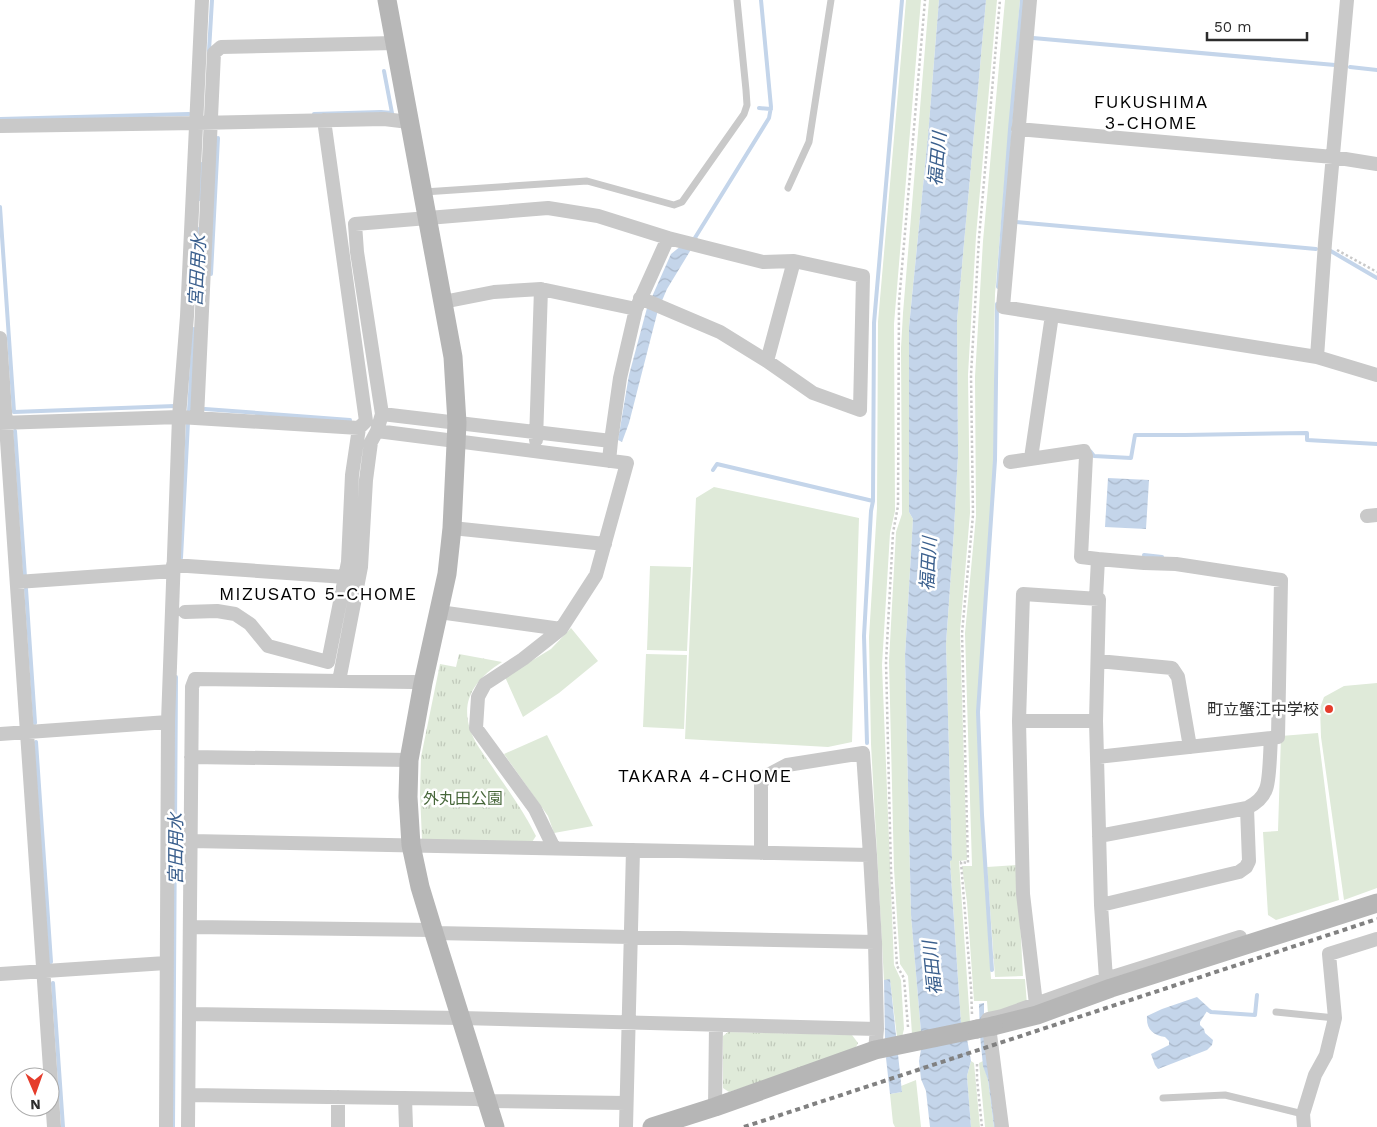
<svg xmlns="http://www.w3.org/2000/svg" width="1377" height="1127" font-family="'Work Sans','Noto Sans JP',sans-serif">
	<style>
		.grass { fill: #dfead9 }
		.park { fill: url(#park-tufts) }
		.water { fill: url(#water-waves) }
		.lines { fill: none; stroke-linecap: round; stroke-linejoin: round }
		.stream { stroke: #c4d5ea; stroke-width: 4 }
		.path { stroke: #c9c9c9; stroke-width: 2.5; stroke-dasharray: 2.5 2.5; stroke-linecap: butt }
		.lane { stroke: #c9c9c9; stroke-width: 7 }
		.street { stroke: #c9c9c9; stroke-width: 14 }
		.secondary { stroke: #b6b6b6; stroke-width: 19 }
		.rail { stroke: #818181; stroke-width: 4; stroke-dasharray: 5 4; stroke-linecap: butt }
		.secondary-bridge { stroke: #b6b6b6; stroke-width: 19 }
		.poi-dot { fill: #e53c2b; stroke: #fff; stroke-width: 2 }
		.labels { text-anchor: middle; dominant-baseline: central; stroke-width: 5; stroke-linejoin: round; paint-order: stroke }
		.poi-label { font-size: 16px; fill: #2c2c2c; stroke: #fff; text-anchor: end }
		.park-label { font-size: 16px; fill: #47673a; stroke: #fff }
		.neighbourhood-label { font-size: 18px; letter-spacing: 1px; fill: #000; stroke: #fff }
		.water-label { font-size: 18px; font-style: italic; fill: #3a5f8d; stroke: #fff }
	</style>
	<defs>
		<pattern id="park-tufts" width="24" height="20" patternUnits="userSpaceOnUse" patternTransform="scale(1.25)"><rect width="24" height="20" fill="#dfead9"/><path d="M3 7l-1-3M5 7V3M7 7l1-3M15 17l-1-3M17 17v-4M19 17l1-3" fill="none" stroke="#c0c9ba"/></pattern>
		<pattern id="water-waves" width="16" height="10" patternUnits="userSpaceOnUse" patternTransform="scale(1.25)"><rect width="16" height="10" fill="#c4d5ea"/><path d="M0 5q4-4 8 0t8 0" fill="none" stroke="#a9b7c9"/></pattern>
	</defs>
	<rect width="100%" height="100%" fill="#fff"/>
	<!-- grass -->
	<path class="grass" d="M 906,0 L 921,0 L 894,324 L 895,511 L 890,533 L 882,665 L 894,965 L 901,980 L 904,1029 L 902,1037 L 897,1037 L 890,980 L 884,980 L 871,744 L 869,637 L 877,508 L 878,322 Z
		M 929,0 L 939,0 L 928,136 L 909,327 L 909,512 L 913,519 L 905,656 L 911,915 L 921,1032 L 912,1034 L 908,976 L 900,964 L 894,869 L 889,661 L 896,532 L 902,514 L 901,348 L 903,313 Z
		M 986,0 L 997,0 L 976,236 L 968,375 L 970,513 L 960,632 L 967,860 L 959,861 L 970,1022 L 961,1023 L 950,860 L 952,860 L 946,644 L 954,530 L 958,455 L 957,321 Z
		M 1005,0 L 1020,0 L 995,294 L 994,339 L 994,464 L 977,713 L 981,817 L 991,979 L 1025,979 L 1027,1005 L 988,1014 L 987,1001 L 974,1001 L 967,902 L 962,866 L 972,866 L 965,633 L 976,516 L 975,377 L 983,241 Z
		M 714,487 L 859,518 L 852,742 L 828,747 L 685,739 L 696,498 Z
		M 650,566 L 691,567 L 687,651 L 647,650 Z
		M 571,628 L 598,661 L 559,693 L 523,717 L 505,677 L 551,649 Z
		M 646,654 L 687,655 L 684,729 L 643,727 Z
		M 1377,683 L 1377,888 L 1344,900 L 1321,737 L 1320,708 L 1324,697 L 1344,686 Z
		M 1318,733 L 1339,900 L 1276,920 L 1268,915 L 1263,832 L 1278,831 L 1281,736 Z
		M 547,735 L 593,826 L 554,833 L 548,816 L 504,754 Z
		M 971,1061 L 974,1063 L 980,1127 L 971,1127 L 967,1076 Z
		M 983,1061 L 988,1080 L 994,1127 L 985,1127 L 979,1063 Z
		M 916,1080 L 921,1127 L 895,1127 L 893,1123 L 890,1094 L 902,1092 L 901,1086 Z"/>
	<!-- park -->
	<path class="park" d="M 459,654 L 502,662 C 469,683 456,709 478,746 C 484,755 491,765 497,774 C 511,794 525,814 536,836 L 532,842 L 422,840 L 420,793 L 421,757 L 440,664 L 456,667 Z
		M 1017,865 L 1023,976 L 995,977 L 987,867 Z
		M 728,1032 L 852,1035 L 858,1043 L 854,1051 L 729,1092 L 723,1088 L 723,1036 Z"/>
	<!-- water -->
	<path class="water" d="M 939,0 L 986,0 L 957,321 L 958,455 L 954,530 L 946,644 L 952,860 L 950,861 L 961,1023 L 967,1039 L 971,1061 L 967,1076 L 971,1127 L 930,1127 L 926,1091 L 921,1079 L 919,1061 L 922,1044 L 911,915 L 905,656 L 913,519 L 909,512 L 909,327 L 928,136 Z
		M 692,237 L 698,238 L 667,289 L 658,310 L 629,423 L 622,442 L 618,440 L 629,375 L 647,308 L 671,254 Z
		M 1108,478 L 1149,480 L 1146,529 L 1105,527 Z
		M 890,979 L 902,1092 L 890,1094 L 886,1058 L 888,1053 L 885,1040 L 884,980 Z
		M 1197,997 L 1209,1008 L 1200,1022 L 1200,1025 L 1204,1029 L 1205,1033 L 1213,1040 L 1212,1045 L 1207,1050 L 1158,1069 L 1155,1065 L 1151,1054 L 1169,1045 L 1169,1041 L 1165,1037 C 1153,1035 1146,1029 1147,1016 L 1162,1009 Z
		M 984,1003 L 984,1020 L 997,1127 L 994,1127 L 988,1080 L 983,1066 L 980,1035 L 979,1004 Z"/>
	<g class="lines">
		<!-- stream -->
		<path class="stream" d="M 1033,38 L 1335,65
			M 209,51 L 212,0
			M 1350,67 L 1377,70
			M 759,108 L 771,109
			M 314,114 L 381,112 L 392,113 L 384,71
			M 0,119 L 189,114
			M 199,199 L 202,164
			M 0,207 L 14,412 L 175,406
			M 1016,222 L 1316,249
			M 693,241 L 769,118 L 771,107 L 761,0
			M 1329,250 L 1377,278
			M 197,272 L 198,229
			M 211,274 L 218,138
			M 998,287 L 1010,129 L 1022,0
			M 205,409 L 350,420
			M 189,411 L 194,329
			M 15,431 L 25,577
			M 1090,451 L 1094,456 L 1131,458 L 1135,435 L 1185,435 L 1307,433 L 1307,440 L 1377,444
			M 713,470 L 717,464 L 873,501
			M 1144,555 L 1162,557
			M 181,558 L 188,422
			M 26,589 L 35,723
			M 36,742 L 51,962
			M 867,743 L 864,636 L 871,511 L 873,501 L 874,323 L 902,0
			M 992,970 L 982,815 L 978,712 L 995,460 L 997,304
			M 53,983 L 63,1127
			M 1208,1010 L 1211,1012 L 1255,1015 L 1257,995
			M 173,1127 L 176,677"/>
		<!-- path -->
		<path class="path" d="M 1337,250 L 1377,272
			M 972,1014 L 971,988 L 961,862 L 968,863 L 962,633 L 973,515 L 971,375 L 979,238 L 1000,0
			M 908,1027 L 904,978 L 897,966 L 891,871 L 886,662 L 893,533 L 898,506 L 899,302 L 925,0
			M 977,1064 L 977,1079 L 982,1127"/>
		<!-- lane -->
		<path class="lane" d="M 788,188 L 809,142 L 831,0
			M 424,192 L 587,181 L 674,205 L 682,202 L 744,114 L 747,105 L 746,90 L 737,0
			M 1276,1012 L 1335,1018
			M 1163,1098 L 1225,1095 L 1303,1114"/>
		<!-- street -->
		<path class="street" d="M 1030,0 L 1003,307 L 1317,357 L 1377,375
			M 0,126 L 197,123 L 384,119 L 409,122
			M 1018,129 L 1333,157 L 1377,164
			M 640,298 L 720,332 L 767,361 L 813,393 L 860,410 L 863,276 L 794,261 L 763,262 L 668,238
			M 443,302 L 494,292 L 541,289 L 636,309
			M 0,338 L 54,1127
			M 1317,357 L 1325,243 L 1347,0
			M 767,361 L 794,261
			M 382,414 L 611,441
			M 197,418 L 214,53 L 221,47 L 395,43
			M 0,423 L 179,417 L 359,428
			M 377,431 L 627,463 L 596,575 L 561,629 L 523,659 L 485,684 L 478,697 L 476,728 L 535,809 L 554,848
			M 536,440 L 541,289
			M 1031,458 L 1052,315
			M 1010,462 L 1084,451 L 1086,456 L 1081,557 L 1098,559
			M 1367,516 L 1377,515
			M 452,528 L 605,544
			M 173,565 L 345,577
			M 17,582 L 173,571
			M 1096,598 L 1098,559 L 1144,563 L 1176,564 L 1281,580 L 1278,737 L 1271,738
			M 185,612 L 217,611 L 235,614 L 250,624 L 268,646 L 328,662 L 348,562 L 352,475 L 359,428 L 366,421 L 324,120
			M 439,612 L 561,629
			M 1098,661 L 1172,668 L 1178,677 L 1190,747
			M 339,681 L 361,567 L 366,480 L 371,442 L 377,431 L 382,414 L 357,252 L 355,224 L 548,208 L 598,216 L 668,238 L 636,309 L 620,378 L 611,441 L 609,461
			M 1019,721 L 1096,721
			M 0,734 L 168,722
			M 191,757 L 409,760
			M 1097,757 L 1271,738 C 1270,749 1270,780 1266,789 C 1263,798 1255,804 1247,808 L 1249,861 L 1246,867 L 1239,872 L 1101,905
			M 1099,836 L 1247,808
			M 190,841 L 870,855 L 875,942 L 877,1029 L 875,1050
			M 761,853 L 761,785 L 764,777 L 787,765 L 863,753 L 870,855
			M 190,927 L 433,930
			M 434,933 L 875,942
			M 0,974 L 166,963
			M 1036,1004 L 1023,894 L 1019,721 L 1023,594 L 1099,599 L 1096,721 L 1101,905 L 1106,979
			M 189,1014 L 461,1018 L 877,1029
			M 189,1095 L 476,1099 L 486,1101 L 626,1103
			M 338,1097 L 338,1127
			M 405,1098 L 406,1127
			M 715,1107 L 716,1025
			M 166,1127 L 168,722 L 179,417 L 187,316 L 202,0
			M 188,1127 L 192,687 L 195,679 L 413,682 L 423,683
			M 626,1127 L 633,850
			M 1002,1127 L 988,1019 L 1002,1016 L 1106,979 L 1240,937
			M 1304,1127 L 1303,1114 L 1315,1075 L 1326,1055 L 1335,1018 L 1329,954 L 1377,939"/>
		<!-- secondary -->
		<path class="secondary" d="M 387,0 L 453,357 L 457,423 L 452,528 L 447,574 L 423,683 L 409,760 L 408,797 L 411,845 L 420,887 L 434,933 L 495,1127
			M 993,1026 L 1037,1015 L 1111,988 L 1377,903
			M 652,1127 L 715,1107 L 875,1050 L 977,1029"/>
		<!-- rail -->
		<path class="rail" d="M 744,1127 L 1377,919"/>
		<!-- secondary-bridge -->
		<path class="secondary-bridge" d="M 977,1029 L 993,1026"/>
	</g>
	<!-- markers -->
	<circle class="poi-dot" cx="1329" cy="709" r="5"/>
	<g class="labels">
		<!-- poi labels -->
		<g class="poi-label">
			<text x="1319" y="709">町立蟹江中学校</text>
		</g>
		<!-- park labels -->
		<g class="park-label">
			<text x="463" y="798">外丸田公園</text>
		</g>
		<!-- neighbourhood labels -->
		<g class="neighbourhood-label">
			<text x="1151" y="101">FUKUSHIMA<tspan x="1151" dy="21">3-CHOME</tspan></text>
			<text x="318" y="593">MIZUSATO 5-CHOME</text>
			<text x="705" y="775">TAKARA 4-CHOME</text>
		</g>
		<!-- water labels -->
		<g class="water-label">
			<text transform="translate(937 159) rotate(-85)">福田川</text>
			<text transform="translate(197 271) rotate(-87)">宮田用水</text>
			<text transform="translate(928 564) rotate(-87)">福田川</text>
			<text transform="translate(175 849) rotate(-90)">宮田用水</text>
			<text transform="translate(932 968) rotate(-96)">福田川</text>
		</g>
	</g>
	<!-- north arrow -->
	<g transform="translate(35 1092) rotate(178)"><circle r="24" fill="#ffffff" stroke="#ababab"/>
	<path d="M0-4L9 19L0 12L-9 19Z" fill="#e53c2b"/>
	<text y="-8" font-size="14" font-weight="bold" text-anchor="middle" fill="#2c2c2c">N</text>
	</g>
	<!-- scale -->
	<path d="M1207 32v8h100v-8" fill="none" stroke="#2c2c2c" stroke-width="2.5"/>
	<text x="1214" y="32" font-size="15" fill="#2c2c2c" stroke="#ffffff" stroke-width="4" paint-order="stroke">50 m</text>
</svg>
